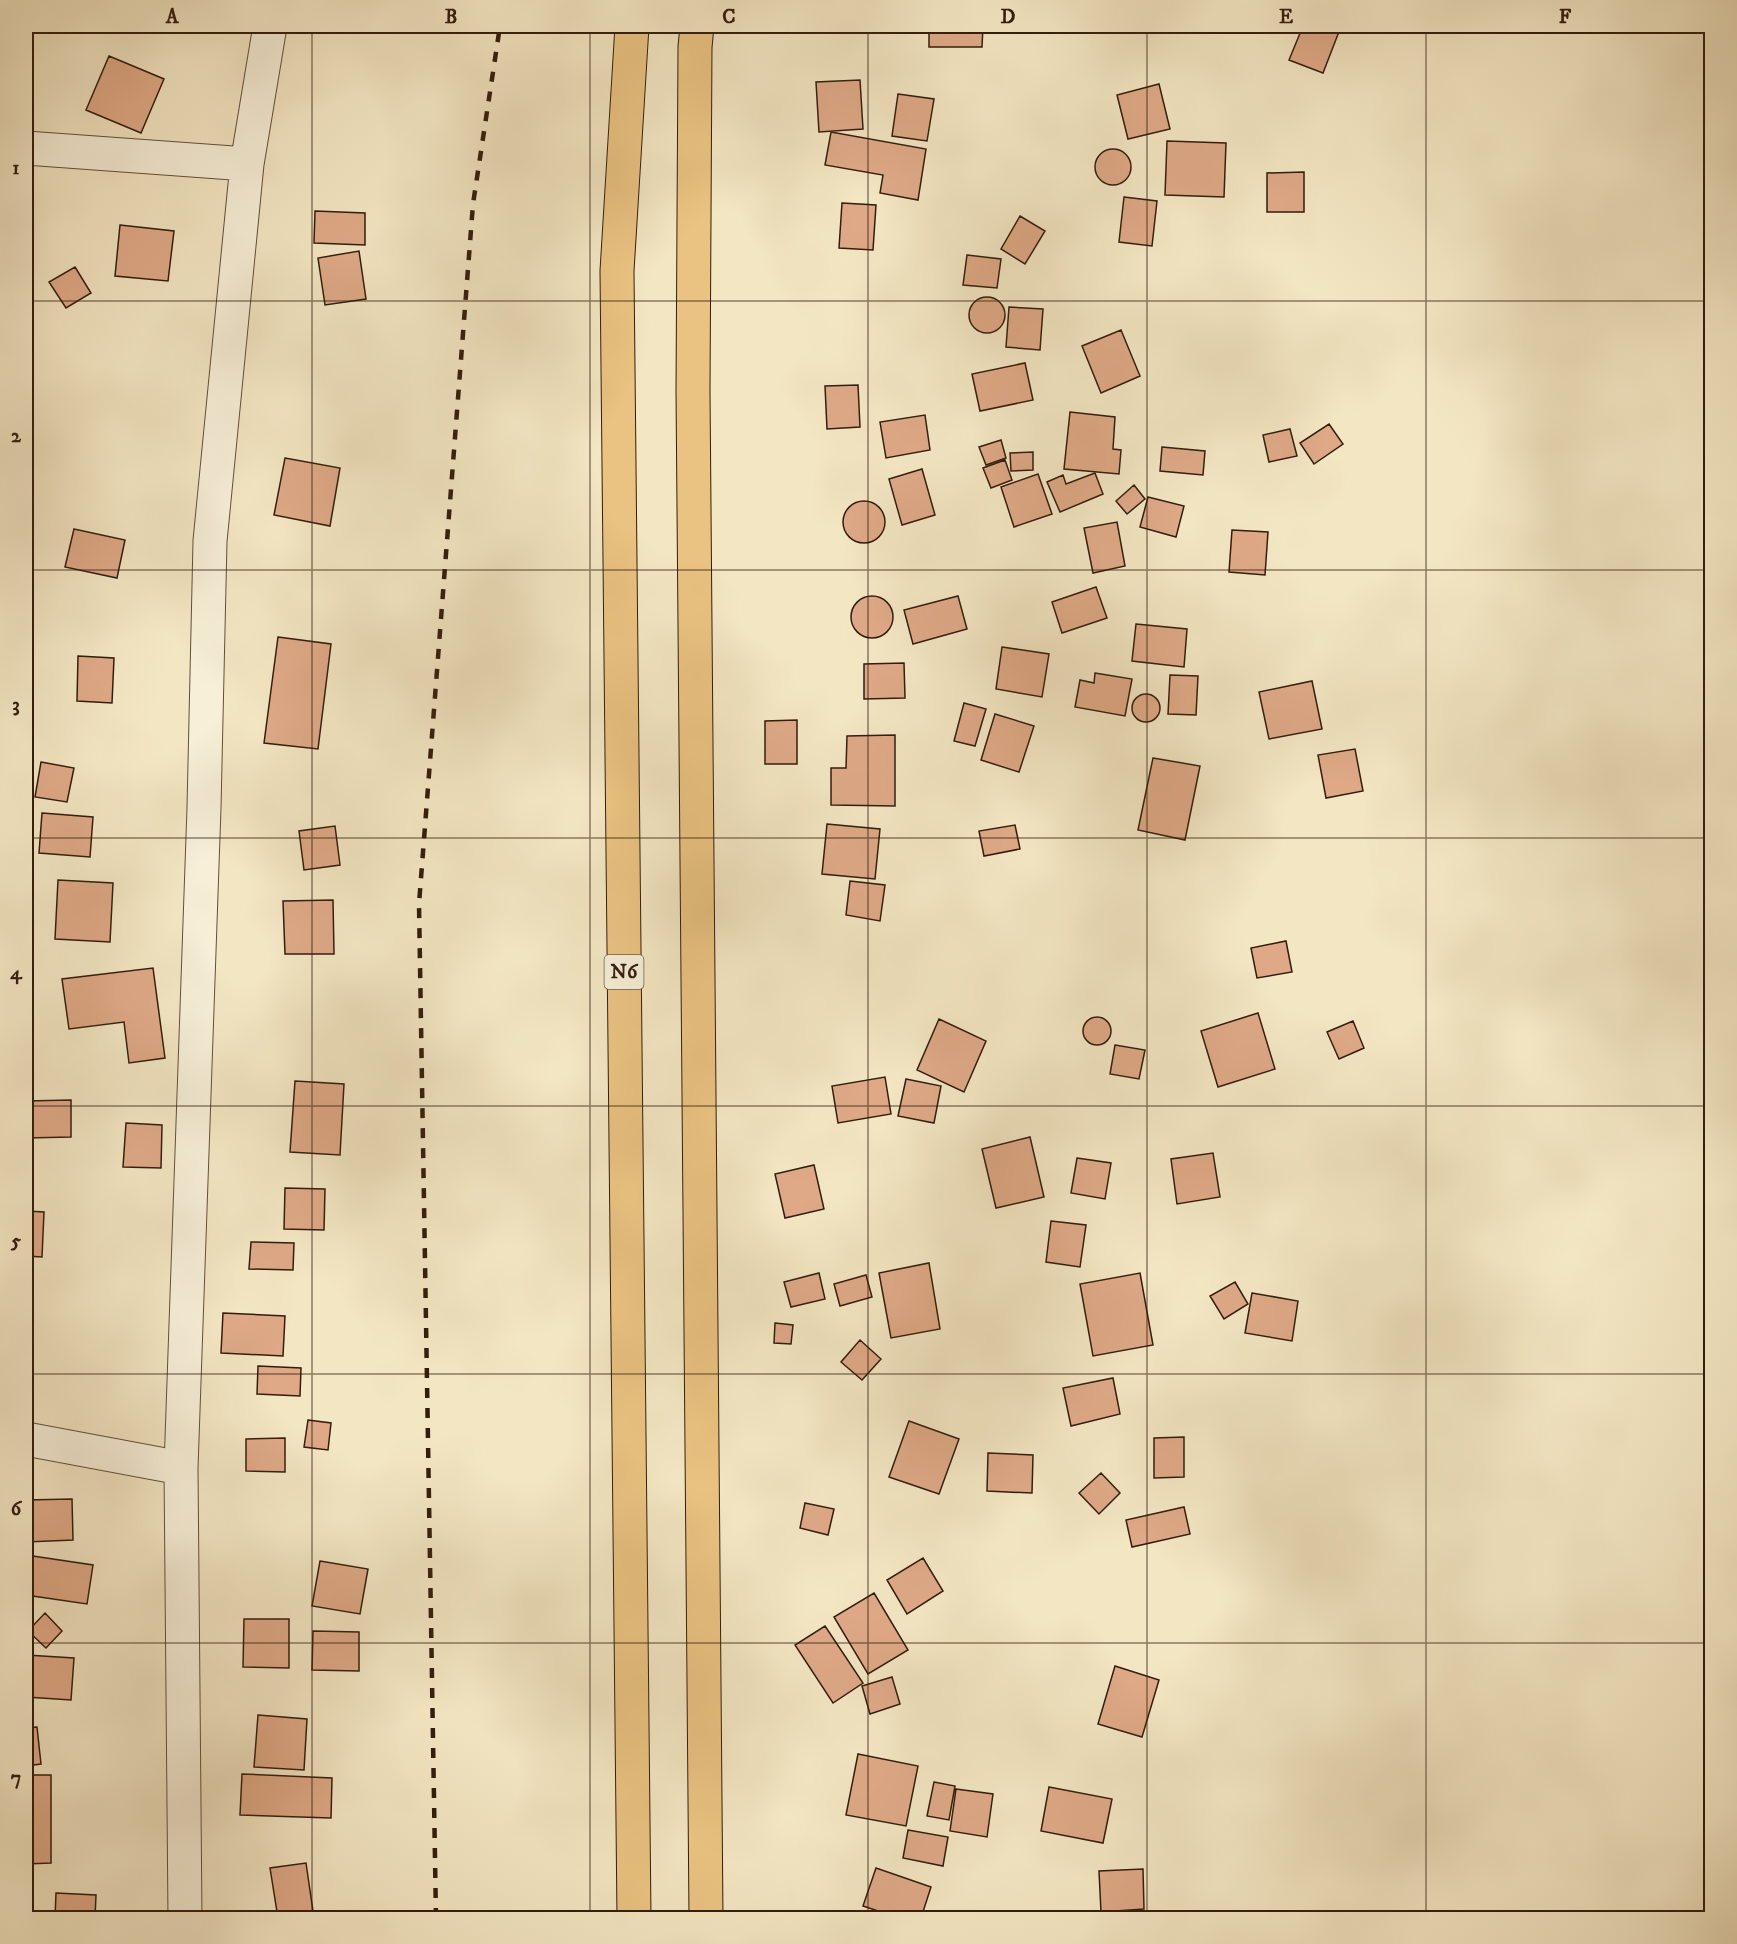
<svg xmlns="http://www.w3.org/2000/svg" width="1737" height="1944" font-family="'IM FELL DW Pica',serif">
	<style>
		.building { fill: #dfa987; stroke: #321d0d; stroke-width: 1.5 }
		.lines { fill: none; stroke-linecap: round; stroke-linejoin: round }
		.minor-casing { stroke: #624f3a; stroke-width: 35 }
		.highway-casing { stroke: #321d0d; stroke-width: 35 }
		.minor { stroke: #f7efd8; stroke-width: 33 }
		.highway { stroke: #eac382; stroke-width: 33 }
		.rail { stroke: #321d0d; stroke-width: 4.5; stroke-dasharray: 10 10; stroke-linecap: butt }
		.grid { fill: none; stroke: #321d0d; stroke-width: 1.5; stroke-opacity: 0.55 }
		.labels { text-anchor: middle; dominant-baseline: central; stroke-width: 5; stroke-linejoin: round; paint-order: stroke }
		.shield { fill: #f7efd8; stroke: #6d5c4a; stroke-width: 1.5 }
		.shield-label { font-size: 20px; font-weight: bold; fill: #321d0d }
		.neatline { fill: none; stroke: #321d0d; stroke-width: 2 }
		.grid-label { font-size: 20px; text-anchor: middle; font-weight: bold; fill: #321d0d }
	</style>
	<rect width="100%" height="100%" fill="#f3e6c3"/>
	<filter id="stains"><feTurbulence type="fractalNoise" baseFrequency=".00333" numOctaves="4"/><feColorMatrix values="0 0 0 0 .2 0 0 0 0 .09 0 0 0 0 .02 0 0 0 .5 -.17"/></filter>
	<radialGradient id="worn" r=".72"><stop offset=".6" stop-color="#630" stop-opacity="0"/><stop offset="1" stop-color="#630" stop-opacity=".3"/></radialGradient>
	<!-- building -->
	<path class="building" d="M 929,26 L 983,26 L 982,47 L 929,47 Z
		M 1303,26 L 1330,26 L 1340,29 L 1323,73 L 1289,60 Z
		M 109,56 L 164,79 L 141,133 L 86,110 Z
		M 860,80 L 863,129 L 819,132 L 816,82 Z
		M 1159,84 L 1170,129 L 1128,139 L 1117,95 Z
		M 898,94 L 934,99 L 927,141 L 892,136 Z
		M 831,132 L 926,149 L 918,200 L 880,193 L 883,175 L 825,165 Z
		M 1167,141 L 1226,143 L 1224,197 L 1165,195 Z
		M1095 167a18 18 0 1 1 36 0a18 18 0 1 1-36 0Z
		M 1304,172 L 1304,212 L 1267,212 L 1267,173 Z
		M 1124,197 L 1157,201 L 1152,246 L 1119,242 Z
		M 842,203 L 876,205 L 873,250 L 839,248 Z
		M 315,211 L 365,213 L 365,245 L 314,243 Z
		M 1020,216 L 1045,231 L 1025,264 L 1001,249 Z
		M 120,225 L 174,231 L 168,281 L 115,276 Z
		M 359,251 L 366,299 L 325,305 L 318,258 Z
		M 967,255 L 1001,259 L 997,288 L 963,285 Z
		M 75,267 L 91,293 L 66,308 L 49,282 Z
		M969 315a18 18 0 1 1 36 0a18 18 0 1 1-36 0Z
		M 1009,307 L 1043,309 L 1040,350 L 1006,347 Z
		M 1121,330 L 1140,376 L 1101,393 L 1082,346 Z
		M 1025,363 L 1033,400 L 980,411 L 972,374 Z
		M 858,385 L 860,427 L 827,429 L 825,386 Z
		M 1070,412 L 1115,417 L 1113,449 L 1121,450 L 1119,474 L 1064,469 Z
		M 925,415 L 930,450 L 886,458 L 880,422 Z
		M 1329,424 L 1343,444 L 1314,464 L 1300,443 Z
		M 1290,429 L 1297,456 L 1269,462 L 1263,435 Z
		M 1001,440 L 1006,458 L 986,465 L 979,447 Z
		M 1162,447 L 1205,451 L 1203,475 L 1160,471 Z
		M 1033,452 L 1033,470 L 1011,471 L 1010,453 Z
		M 285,458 L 340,468 L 330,526 L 274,515 Z
		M 1005,460 L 1012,480 L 991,488 L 983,468 Z
		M 922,469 L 935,515 L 902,525 L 889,479 Z
		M 1095,473 L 1103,494 L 1060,512 L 1047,482 L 1063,475 L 1066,484 Z
		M 1038,474 L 1052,514 L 1014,527 L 1001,487 Z
		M 1134,485 L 1145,499 L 1127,514 L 1116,501 Z
		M 1148,497 L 1184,506 L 1176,537 L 1140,527 Z
		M843 522a21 21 0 1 1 42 0a21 21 0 1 1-42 0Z
		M 1117,522 L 1125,566 L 1093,573 L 1084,528 Z
		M 74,529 L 125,540 L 117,578 L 65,567 Z
		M 1232,530 L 1268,532 L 1265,575 L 1229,572 Z
		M 1096,587 L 1107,618 L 1062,633 L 1052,602 Z
		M 958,596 L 967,629 L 913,644 L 904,610 Z
		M851 617a21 21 0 1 1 42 0a21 21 0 1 1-42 0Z
		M 1136,624 L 1187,629 L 1184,667 L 1132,661 Z
		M 278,637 L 331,644 L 318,749 L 264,743 Z
		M 1002,647 L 1049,654 L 1042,697 L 996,689 Z
		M 78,656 L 114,658 L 112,703 L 77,701 Z
		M 904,663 L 905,698 L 864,699 L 864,664 Z
		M 1095,673 L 1132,679 L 1125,716 L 1075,707 L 1080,680 L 1094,683 Z
		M 1170,675 L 1198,676 L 1196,715 L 1168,714 Z
		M 1312,681 L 1322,729 L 1269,739 L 1259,692 Z
		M1132 708a14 14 0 1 1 28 0a14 14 0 1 1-28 0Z
		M 964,703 L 986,709 L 975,746 L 954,741 Z
		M 995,714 L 1034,726 L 1019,772 L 981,760 Z
		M 797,720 L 797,764 L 765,764 L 765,721 Z
		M 895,735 L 895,806 L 831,805 L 831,768 L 846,768 L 847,736 Z
		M 1355,749 L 1363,791 L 1326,798 L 1318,755 Z
		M 1153,758 L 1200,766 L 1185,840 L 1138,830 Z
		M 41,762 L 74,768 L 67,802 L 35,797 Z
		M 42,813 L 93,817 L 90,857 L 39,853 Z
		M 827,824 L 880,829 L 875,879 L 822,874 Z
		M 1015,825 L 1020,849 L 984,856 L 979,831 Z
		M 335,826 L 340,865 L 304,870 L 299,831 Z
		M 58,880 L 113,883 L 110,942 L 55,939 Z
		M 850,881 L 885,885 L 880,921 L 846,915 Z
		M 333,900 L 334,954 L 285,954 L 283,901 Z
		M 1286,941 L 1292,972 L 1257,978 L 1251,948 Z
		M 153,968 L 165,1058 L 129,1063 L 124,1022 L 69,1029 L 62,979 Z
		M 1258,1013 L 1275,1069 L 1218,1087 L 1201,1031 Z
		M1083 1031a14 14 0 1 1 28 0a14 14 0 1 1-28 0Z
		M 939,1019 L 986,1041 L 964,1092 L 917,1070 Z
		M 1353,1021 L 1364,1048 L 1339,1059 L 1327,1032 Z
		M 1115,1045 L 1145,1050 L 1139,1079 L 1110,1074 Z
		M 885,1077 L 891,1114 L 838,1123 L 832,1086 Z
		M 906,1079 L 941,1086 L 934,1123 L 898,1116 Z
		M 295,1081 L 344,1084 L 340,1155 L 290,1152 Z
		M 71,1100 L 71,1137 L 26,1138 L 26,1101 Z
		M 126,1123 L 162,1125 L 161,1168 L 123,1167 Z
		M 1030,1137 L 1044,1197 L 996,1208 L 982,1149 Z
		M 1213,1153 L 1220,1197 L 1177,1204 L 1171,1159 Z
		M 1077,1158 L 1111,1163 L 1105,1199 L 1071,1193 Z
		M 814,1165 L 824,1209 L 785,1218 L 775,1174 Z
		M 285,1188 L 325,1189 L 324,1230 L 284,1229 Z
		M 26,1211 L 44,1212 L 42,1257 L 26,1256 Z
		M 1051,1221 L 1086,1225 L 1080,1267 L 1046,1262 Z
		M 251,1242 L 294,1243 L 293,1270 L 249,1269 Z
		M 929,1263 L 940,1329 L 891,1338 L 879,1273 Z
		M 819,1273 L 825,1299 L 791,1307 L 784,1282 Z
		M 1140,1273 L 1153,1345 L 1093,1356 L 1080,1284 Z
		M 866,1275 L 872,1297 L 840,1306 L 834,1284 Z
		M 1235,1282 L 1248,1304 L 1224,1319 L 1210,1296 Z
		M 1252,1293 L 1298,1301 L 1292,1341 L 1245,1333 Z
		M 223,1313 L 285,1316 L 283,1356 L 221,1353 Z
		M 775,1323 L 793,1325 L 791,1344 L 774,1343 Z
		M 860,1340 L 881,1359 L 862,1380 L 841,1362 Z
		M 258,1366 L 301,1368 L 300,1396 L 257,1394 Z
		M 1113,1378 L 1120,1414 L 1071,1426 L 1063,1388 Z
		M 308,1420 L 331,1423 L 328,1450 L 304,1447 Z
		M 909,1421 L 959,1439 L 939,1494 L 889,1477 Z
		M 1184,1437 L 1184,1477 L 1154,1478 L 1154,1438 Z
		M 285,1438 L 285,1472 L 246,1471 L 246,1439 Z
		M 988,1453 L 1033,1455 L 1032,1493 L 987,1491 Z
		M 1101,1473 L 1120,1493 L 1099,1514 L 1079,1493 Z
		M 72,1499 L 73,1540 L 26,1542 L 26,1500 Z
		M 805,1503 L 834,1509 L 828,1535 L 800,1528 Z
		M 1184,1507 L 1190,1534 L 1132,1547 L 1126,1520 Z
		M 26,1555 L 93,1565 L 87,1604 L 26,1595 Z
		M 923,1558 L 943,1591 L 907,1614 L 887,1580 Z
		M 320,1561 L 368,1569 L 360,1614 L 312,1606 Z
		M 874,1593 L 908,1650 L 868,1674 L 834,1617 Z
		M 45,1613 L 62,1631 L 46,1648 L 28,1631 Z
		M 244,1619 L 289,1619 L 289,1668 L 243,1667 Z
		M 825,1626 L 863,1683 L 833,1703 L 795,1645 Z
		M 313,1631 L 359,1632 L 359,1671 L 312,1670 Z
		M 26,1655 L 74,1658 L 71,1700 L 26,1697 Z
		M 1115,1666 L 1159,1680 L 1142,1737 L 1098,1724 Z
		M 892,1677 L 900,1704 L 870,1714 L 862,1686 Z
		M 258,1715 L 307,1719 L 304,1770 L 254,1767 Z
		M 37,1727 L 41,1764 L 26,1766 L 26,1728 Z
		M 858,1754 L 918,1766 L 906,1826 L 846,1815 Z
		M 242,1774 L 332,1778 L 331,1818 L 240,1815 Z
		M 26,1775 L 51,1775 L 51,1863 L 26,1864 Z
		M 934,1782 L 955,1786 L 949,1820 L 927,1816 Z
		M 1049,1787 L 1112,1799 L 1103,1843 L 1041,1831 Z
		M 956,1789 L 993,1794 L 987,1837 L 950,1831 Z
		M 908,1830 L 948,1837 L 943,1866 L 903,1858 Z
		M 306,1863 L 314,1918 L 278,1918 L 270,1868 Z
		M 876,1868 L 931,1887 L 921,1918 L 899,1918 L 863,1906 Z
		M 1143,1869 L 1144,1909 L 1101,1912 L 1099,1871 Z
		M 56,1893 L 96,1895 L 95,1918 L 55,1918 Z"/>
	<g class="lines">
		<!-- minor casing -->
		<g class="minor-casing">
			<path id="minor" d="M 26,148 L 247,164
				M 26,1439 L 181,1468
				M 185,1918 L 181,1468 L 204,808 L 210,541 L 247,164 L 270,26"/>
		</g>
		<!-- highway casing -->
		<g class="highway-casing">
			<path id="highway" d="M 632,26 L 617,271 L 634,1918
				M 697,26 L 695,47 L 693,391 L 706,1918"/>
		</g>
		<!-- minor -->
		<use href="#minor" class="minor"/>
		<!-- highway -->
		<use href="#highway" class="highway"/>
		<!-- rail -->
		<path class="rail" d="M 436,1918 L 419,904 L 473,204 L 500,26"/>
	</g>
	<!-- grid -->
	<path class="grid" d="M 312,26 L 312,1918M 590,26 L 590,1918M 868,26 L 868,1918M 1147,26 L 1147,1918M 1426,26 L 1426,1918M 26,301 L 1712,301M 26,570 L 1712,570M 26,838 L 1712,838M 26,1106 L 1712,1106M 26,1374 L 1712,1374M 26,1643 L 1712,1643"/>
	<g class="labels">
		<!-- shield labels -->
		<rect class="shield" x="604.5" y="955" width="39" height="34" rx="4.5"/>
		<g class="shield-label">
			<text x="624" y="972">N6</text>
		</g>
	</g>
	<!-- margin -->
	<rect width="1737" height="1944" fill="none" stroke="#f3e6c3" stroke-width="66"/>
	<rect x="33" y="33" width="1671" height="1878" class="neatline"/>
	<g class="grid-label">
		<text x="172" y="23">A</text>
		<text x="451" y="23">B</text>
		<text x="729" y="23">C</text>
		<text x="1008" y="23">D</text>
		<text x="1286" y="23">E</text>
		<text x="1565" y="23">F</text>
		<text x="16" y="174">1</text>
		<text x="16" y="442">2</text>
		<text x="16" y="711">3</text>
		<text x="16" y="979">4</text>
		<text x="16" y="1247">5</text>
		<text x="16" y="1515">6</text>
		<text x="16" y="1784">7</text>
	</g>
	<rect width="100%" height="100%" filter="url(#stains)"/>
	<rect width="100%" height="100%" fill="url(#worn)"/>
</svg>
